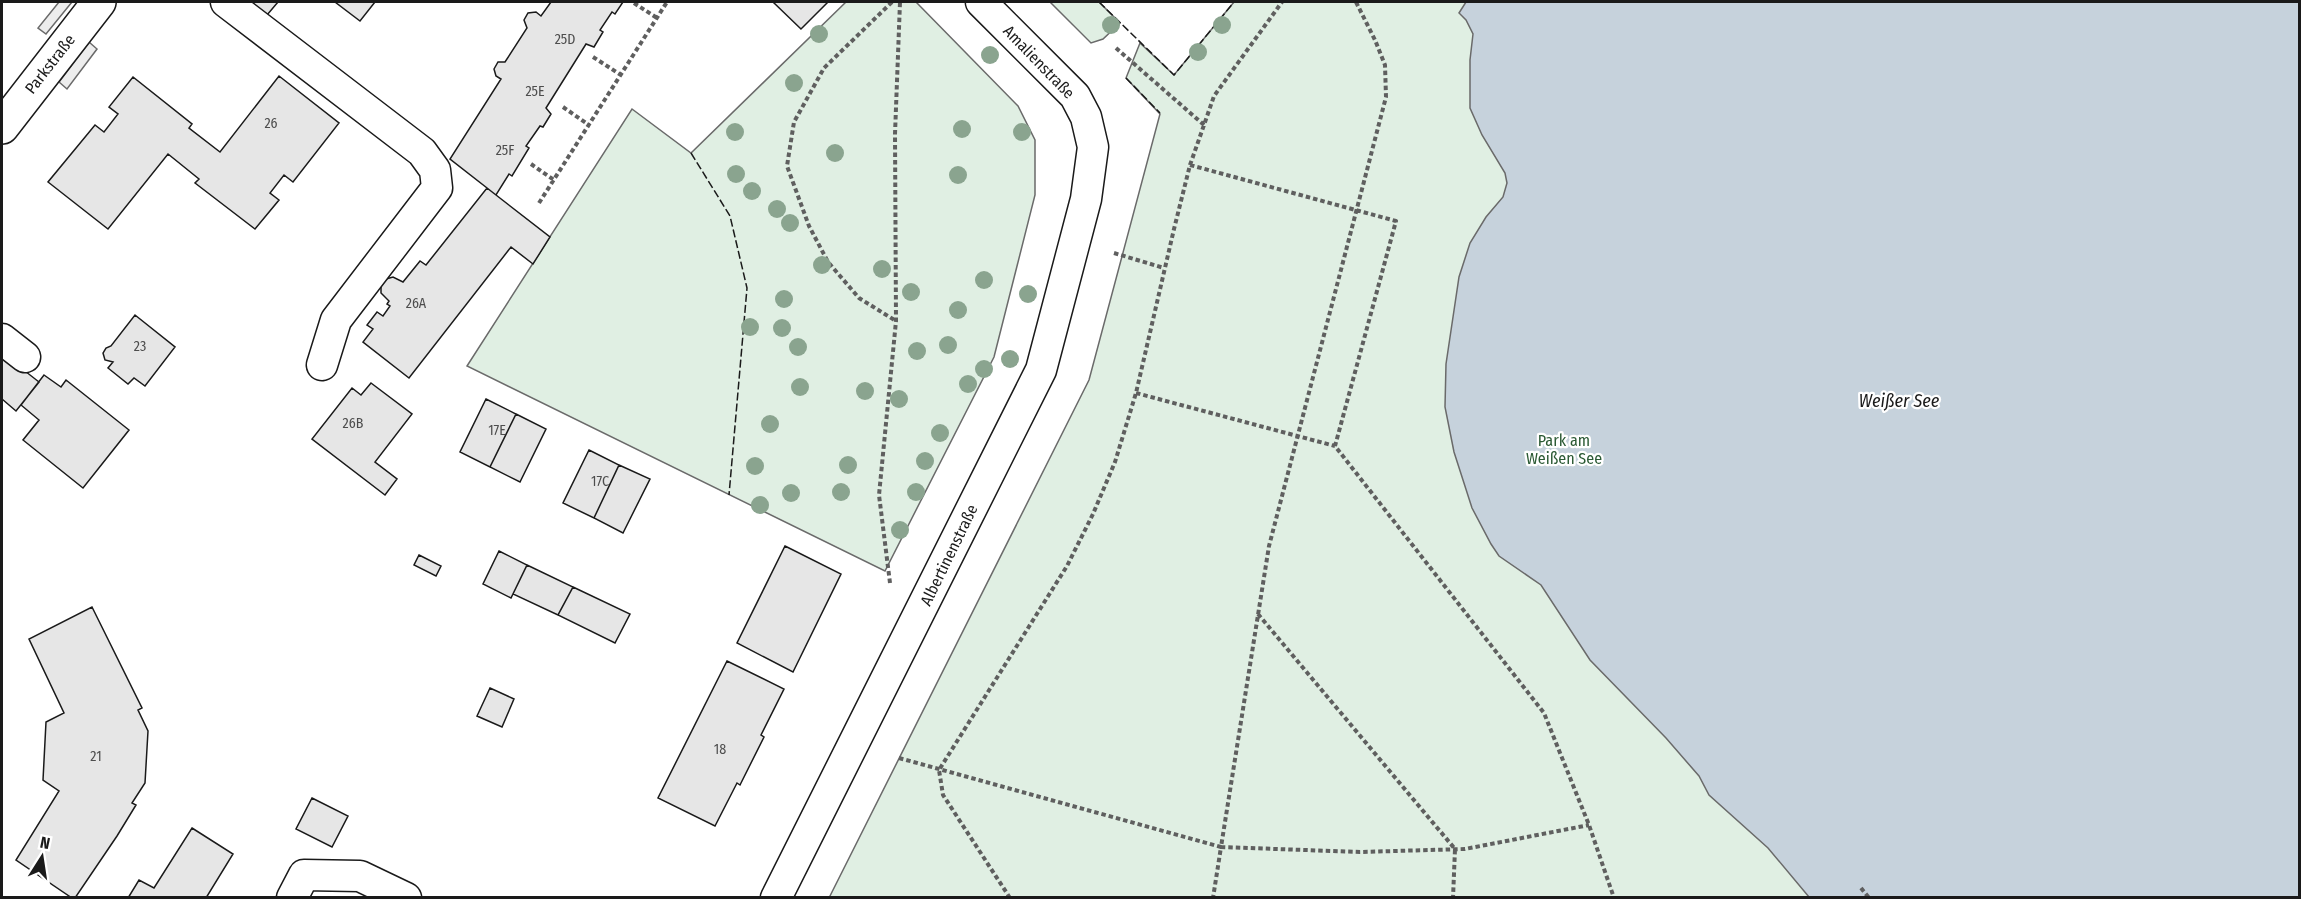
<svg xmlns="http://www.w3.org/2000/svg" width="2301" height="899" font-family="'Fira Sans Condensed',sans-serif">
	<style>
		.green { fill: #e0efe3; stroke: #6a6a6a; stroke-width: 1.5 }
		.parking { fill: #ededed; stroke: #6a6a6a; stroke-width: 1.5 }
		.water { fill: #c6d2dc; stroke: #6a6a6a; stroke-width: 1.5 }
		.building { fill: #e6e6e6; stroke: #1a1a1a; stroke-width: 1.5 }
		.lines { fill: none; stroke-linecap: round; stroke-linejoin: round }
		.street-casing { stroke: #1a1a1a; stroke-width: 33 }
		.secondary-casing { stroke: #1a1a1a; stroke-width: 36 }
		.path { stroke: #5f5f5f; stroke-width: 4; stroke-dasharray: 4.5 3; stroke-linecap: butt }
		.street { stroke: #fff; stroke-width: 30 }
		.secondary { stroke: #fff; stroke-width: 33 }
		.fence { stroke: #1a1a1a; stroke-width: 1.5; stroke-dasharray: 8 3; stroke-linecap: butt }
		.tree { fill: #8aa48f }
		.labels { text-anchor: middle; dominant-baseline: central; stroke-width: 4.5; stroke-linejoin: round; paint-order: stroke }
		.number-label { font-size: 14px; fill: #4d4d4d }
		.street-label { font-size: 16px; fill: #1a1a1a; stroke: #fff }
		.park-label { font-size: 16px; fill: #2b5a34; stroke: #fff }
		.water-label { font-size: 18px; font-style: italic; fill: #1a1a1a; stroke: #fff }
	</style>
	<rect width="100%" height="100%" fill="#fff"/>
	<!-- green -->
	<path class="green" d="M 846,2 L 916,2 L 1018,106 L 1035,140 L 1035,195 L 994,357 L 885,571 L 467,366 L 632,109 L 691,153 Z
		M 1050,2 L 1099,2 L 1120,23 L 1103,39 L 1091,43 Z
		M 1234,2 L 2299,2 L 2299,897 L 829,898 L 1089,380 L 1160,114 L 1126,78 L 1140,43 L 1174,75 Z"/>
	<!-- parking -->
	<path class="parking" d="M 59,2 L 72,2 L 46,34 L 38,28 Z
		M 89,42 L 97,49 L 67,89 L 59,82 Z"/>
	<!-- water -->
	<path class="water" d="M 1466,2 L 2299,2 L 2299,897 L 1809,897 L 1768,848 L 1709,795 L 1699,776 L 1666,738 L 1590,660 L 1541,585 L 1499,556 L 1491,544 L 1472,508 L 1454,452 L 1445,407 L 1446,364 L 1459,277 L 1470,243 L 1486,217 L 1503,197 L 1507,183 L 1505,173 L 1482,135 L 1470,108 L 1470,60 L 1473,34 L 1466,20 L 1459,13 Z"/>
	<!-- building -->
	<path class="building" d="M 249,2 L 278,2 L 267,15 Z
		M 335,2 L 375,2 L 360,21 Z
		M 551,2 L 623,2 L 615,14 L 612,12 L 600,30 L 603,32 L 594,47 L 586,44 L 546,108 L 551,114 L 543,127 L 540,126 L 526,146 L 529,148 L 512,176 L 509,174 L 496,195 L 450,159 L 501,79 L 496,76 L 494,69 L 498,62 L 505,62 L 527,28 L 524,20 L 528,13 L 536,12 L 541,16 Z
		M 773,2 L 828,2 L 801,29 Z
		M 279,76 L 339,123 L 293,182 L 284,175 L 270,193 L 279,200 L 255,229 L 195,183 L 199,179 L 168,154 L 108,229 L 48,182 L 95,125 L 104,132 L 118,114 L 109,107 L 133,77 L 192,124 L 189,128 L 220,152 Z
		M 487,188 L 550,237 L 533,264 L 511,247 L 409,378 L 363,342 L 373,329 L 367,325 L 377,312 L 383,316 L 390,306 L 387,304 L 389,301 L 381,293 L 381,286 L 386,279 L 393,277 L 403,282 L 420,261 L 426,265 Z
		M 135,315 L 175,347 L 145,386 L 134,378 L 128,384 L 108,368 L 113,362 L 105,360 L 103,353 L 106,348 L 111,346 Z
		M 2,353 L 39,382 L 16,411 L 2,399 Z
		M 44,375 L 61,387 L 66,380 L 129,430 L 83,488 L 23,440 L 39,420 L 21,405 Z
		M 371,383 L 412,414 L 375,462 L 397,479 L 385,495 L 312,439 L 352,388 L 361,395 Z
		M 486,399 L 516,414 L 490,467 L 460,452 Z
		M 516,414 L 546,429 L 520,482 L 490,467 Z
		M 589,450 L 619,465 L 594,518 L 563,503 Z
		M 619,465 L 650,479 L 623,533 L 594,518 Z
		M 785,546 L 841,574 L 793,672 L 737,643 Z
		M 499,551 L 527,565 L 511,598 L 483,584 Z
		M 419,555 L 441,566 L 436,576 L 414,565 Z
		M 527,565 L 573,587 L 558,615 L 513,594 Z
		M 573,587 L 630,614 L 615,643 L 558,615 Z
		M 92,607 L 142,708 L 138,710 L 148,731 L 145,783 L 132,803 L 136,805 L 117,836 L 75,898 L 72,898 L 16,860 L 59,791 L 43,780 L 46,722 L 64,713 L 29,639 Z
		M 727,661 L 784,689 L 761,735 L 764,737 L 740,785 L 737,783 L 715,826 L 658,798 Z
		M 490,688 L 514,699 L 502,727 L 477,716 Z
		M 312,798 L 348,816 L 332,847 L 296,829 Z
		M 192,828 L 233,854 L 206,898 L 128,898 L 139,880 L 154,888 Z"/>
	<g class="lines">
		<!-- street casing -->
		<g class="street-casing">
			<path id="street" d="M 226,2 L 422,152 L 435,170 L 437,188 L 336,320 L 322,365
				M 2,339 L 25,357
				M 292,898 L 304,875 L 360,876 L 406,898
				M 776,898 L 1041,370 L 1086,199 L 1093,147 L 1086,117 L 1075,96 L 981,2"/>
		</g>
		<!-- secondary casing -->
		<g class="secondary-casing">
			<path id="secondary" d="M 2,127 L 99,2"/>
		</g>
		<!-- path -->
		<path class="path" d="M 892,2 L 824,68 L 794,122 L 787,166 L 809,226 L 828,262 L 859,298 L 896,321
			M 1356,2 L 1375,40 L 1385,65 L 1386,97 L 1269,546 L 1221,847 L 1360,852 L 1465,849 L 1589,825
			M 634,3 L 657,18
			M 1116,48 L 1204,125
			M 593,57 L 621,75
			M 563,107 L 589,125
			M 531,164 L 554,180
			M 1190,165 L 1396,221 L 1335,446 L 1544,713 L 1589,825 L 1614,898
			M 539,203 L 667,2
			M 1114,253 L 1164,268
			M 1136,393 L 1335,446
			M 890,583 L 879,495 L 896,321 L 895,134 L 900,2
			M 1258,614 L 1455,849 L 1453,898
			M 899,758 L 1221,847 L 1213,898
			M 1861,888 L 1869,898
			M 1010,898 L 943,795 L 939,770 L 1067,566 L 1093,514 L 1115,462 L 1136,393 L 1174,229 L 1190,165 L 1204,125 L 1214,96 L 1282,2"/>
		<!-- street -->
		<use href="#street" class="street"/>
		<!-- secondary -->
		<use href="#secondary" class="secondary"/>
		<!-- fence -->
		<path class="fence" d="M 1099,2 L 1174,75 L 1234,2
			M 1126,78 L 1160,113
			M 691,153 L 730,216 L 747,288 L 729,495"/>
	</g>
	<!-- trees -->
	<g class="tree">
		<circle cx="1111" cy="25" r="9"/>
		<circle cx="1222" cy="25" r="9"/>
		<circle cx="819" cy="34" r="9"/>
		<circle cx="1198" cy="52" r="9"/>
		<circle cx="990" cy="55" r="9"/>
		<circle cx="794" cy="83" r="9"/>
		<circle cx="962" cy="129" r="9"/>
		<circle cx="735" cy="132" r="9"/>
		<circle cx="1022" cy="132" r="9"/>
		<circle cx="835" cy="153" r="9"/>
		<circle cx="736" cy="174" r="9"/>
		<circle cx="958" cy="175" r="9"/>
		<circle cx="752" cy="191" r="9"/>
		<circle cx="777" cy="209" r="9"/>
		<circle cx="790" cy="223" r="9"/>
		<circle cx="822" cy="265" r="9"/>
		<circle cx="882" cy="269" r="9"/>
		<circle cx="984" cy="280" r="9"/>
		<circle cx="911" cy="292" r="9"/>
		<circle cx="1028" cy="294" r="9"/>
		<circle cx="784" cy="299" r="9"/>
		<circle cx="958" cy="310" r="9"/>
		<circle cx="750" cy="327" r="9"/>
		<circle cx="782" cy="328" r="9"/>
		<circle cx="948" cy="345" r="9"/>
		<circle cx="798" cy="347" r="9"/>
		<circle cx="917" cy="351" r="9"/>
		<circle cx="1010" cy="359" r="9"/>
		<circle cx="984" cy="369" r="9"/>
		<circle cx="968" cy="384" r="9"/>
		<circle cx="800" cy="387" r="9"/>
		<circle cx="865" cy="391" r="9"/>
		<circle cx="899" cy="399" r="9"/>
		<circle cx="770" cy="424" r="9"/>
		<circle cx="940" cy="433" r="9"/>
		<circle cx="925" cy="461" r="9"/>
		<circle cx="848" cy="465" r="9"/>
		<circle cx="755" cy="466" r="9"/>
		<circle cx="841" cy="492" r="9"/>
		<circle cx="916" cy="492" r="9"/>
		<circle cx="791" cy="493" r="9"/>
		<circle cx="760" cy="505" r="9"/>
		<circle cx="900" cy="530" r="9"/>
	</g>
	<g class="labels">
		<!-- number labels -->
		<g class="number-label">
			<text x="565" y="39">25D</text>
			<text x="535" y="91">25E</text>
			<text x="271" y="123">26</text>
			<text x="505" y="150">25F</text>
			<text x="416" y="303">26A</text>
			<text x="140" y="346">23</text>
			<text x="353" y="423">26B</text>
			<text x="497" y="430">17E</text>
			<text x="600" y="481">17C</text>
			<text x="720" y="749">18</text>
			<text x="96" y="756">21</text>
		</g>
		<!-- street labels -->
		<g class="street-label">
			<text transform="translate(1039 62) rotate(46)">Amalienstraße</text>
			<text transform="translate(50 64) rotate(-52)">Parkstraße</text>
			<text transform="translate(949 555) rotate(-64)">Albertinenstraße</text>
		</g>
		<!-- park labels -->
		<g class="park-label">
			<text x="1564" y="440">Park am<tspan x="1564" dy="18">Weißen See</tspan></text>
		</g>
		<!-- water labels -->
		<g class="water-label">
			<text x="1899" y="401">Weißer See</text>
		</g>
	</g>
	<!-- border -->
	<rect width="2301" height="899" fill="none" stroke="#1a1a1a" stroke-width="6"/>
	<!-- north arrow -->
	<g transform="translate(42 857) rotate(12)" stroke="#ffffff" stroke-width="4.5" paint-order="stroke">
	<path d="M0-4.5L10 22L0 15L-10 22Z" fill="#1a1a1a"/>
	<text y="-9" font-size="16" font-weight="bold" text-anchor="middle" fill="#1a1a1a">N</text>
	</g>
</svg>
